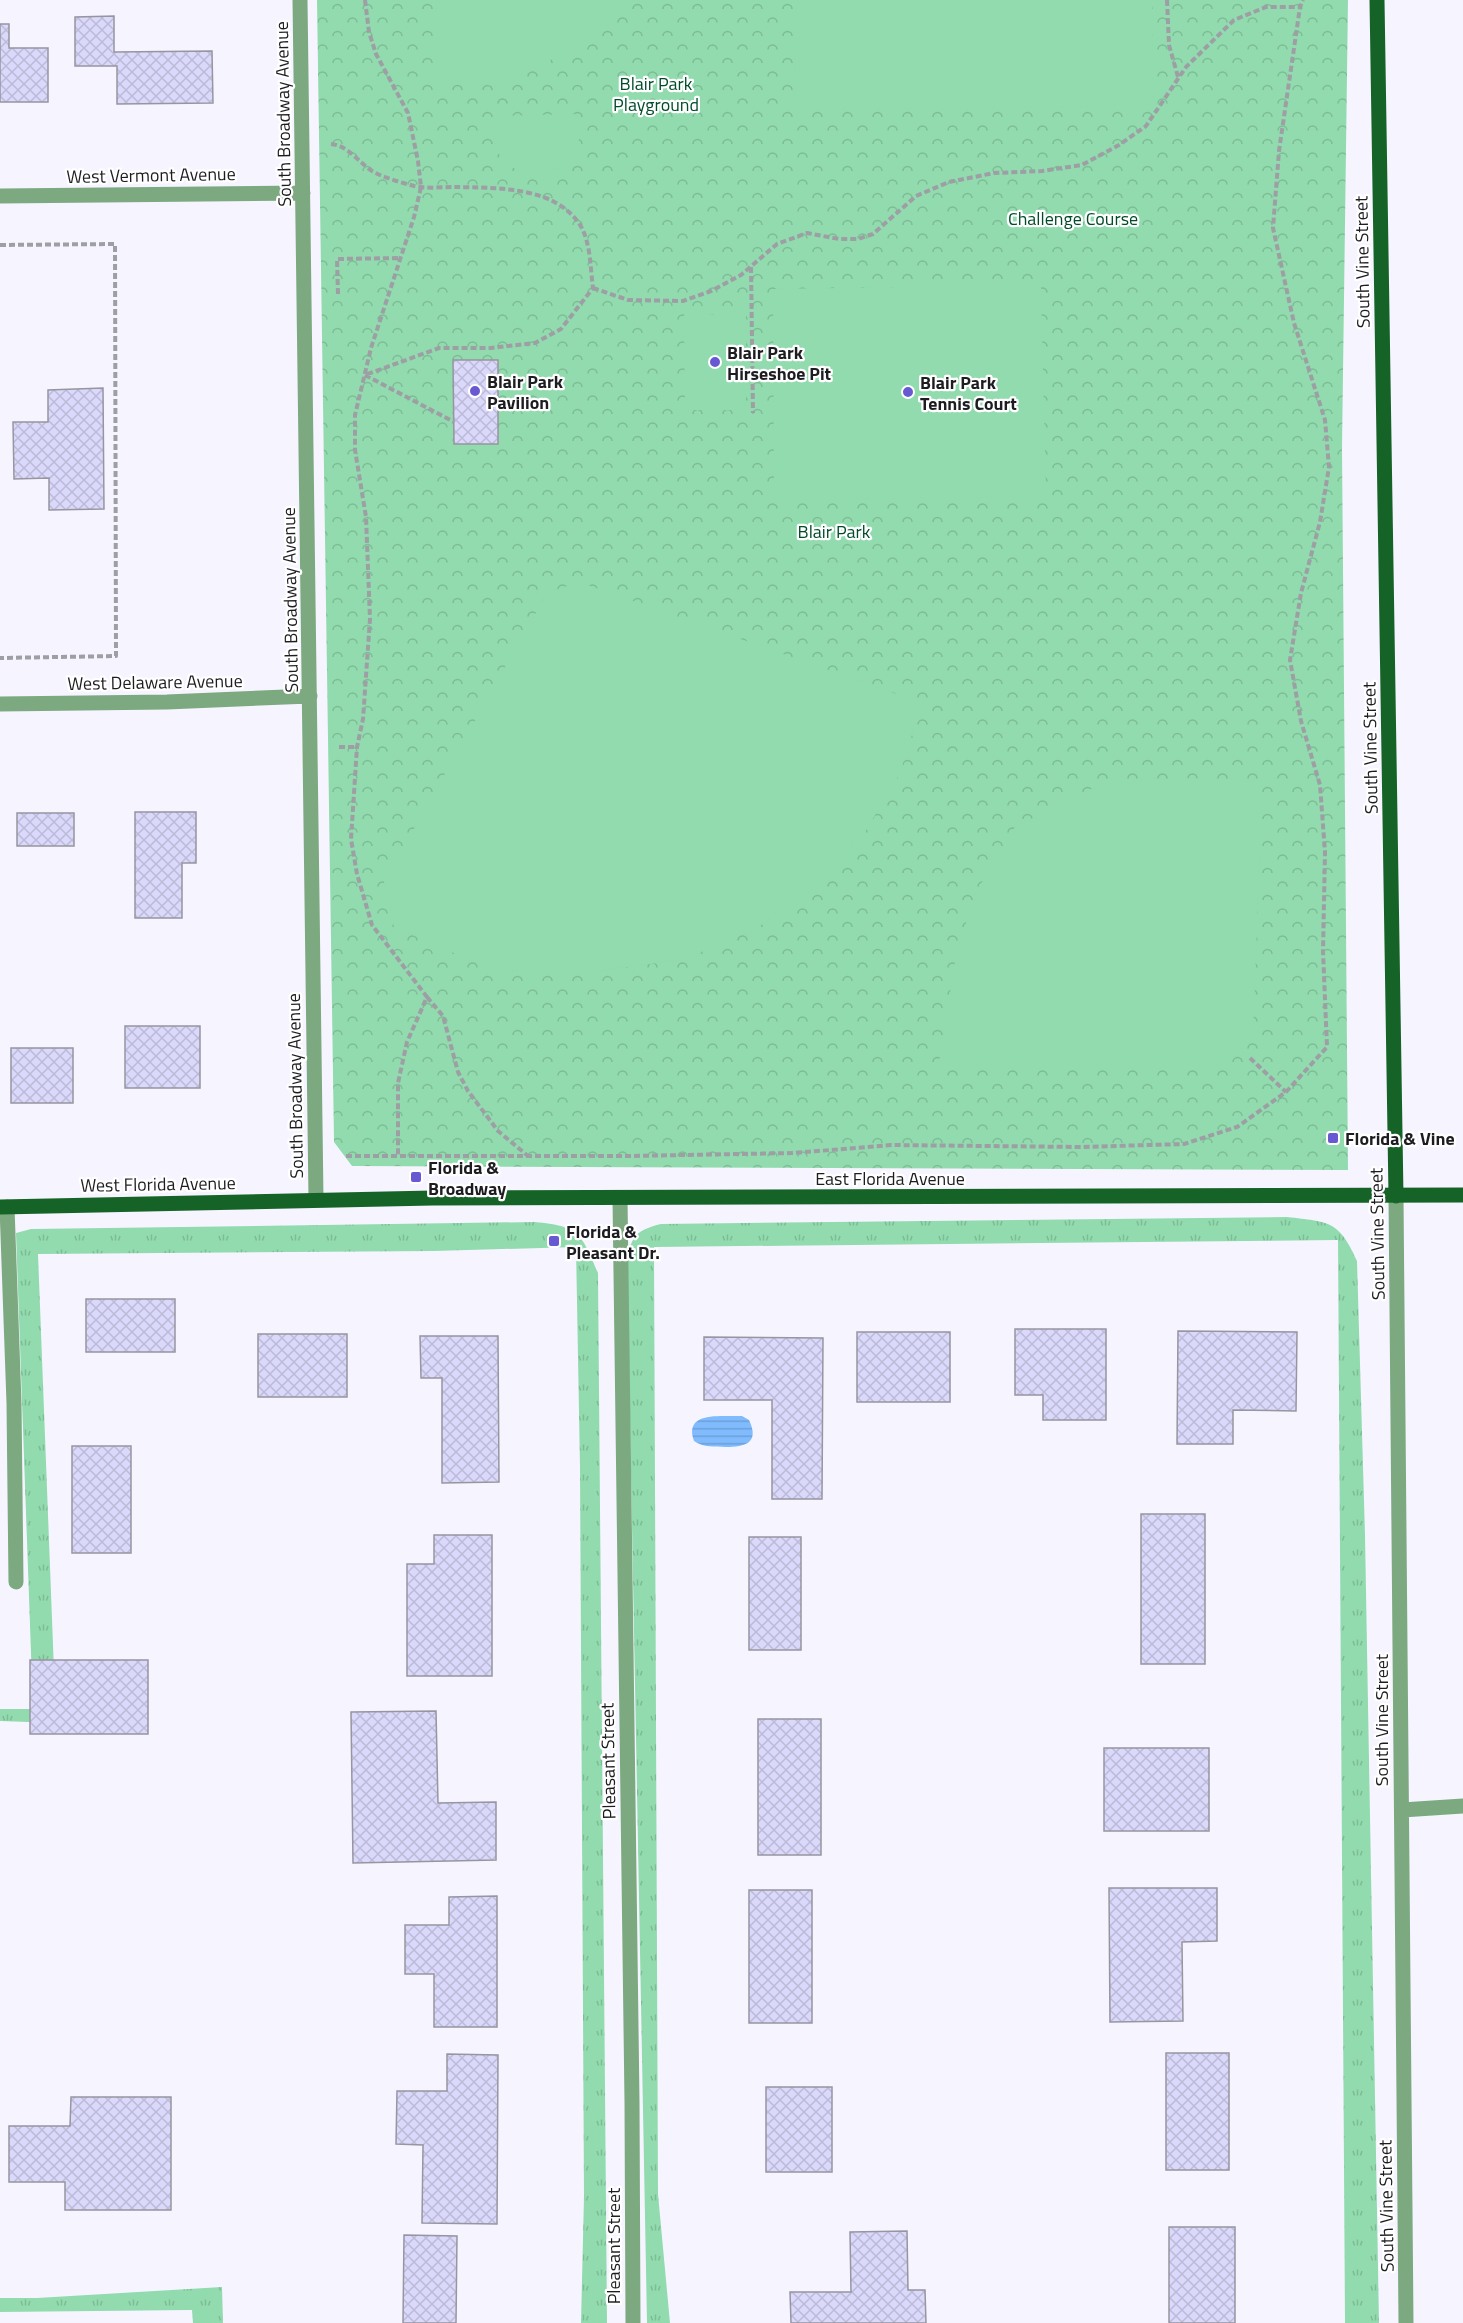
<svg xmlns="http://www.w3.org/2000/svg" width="1463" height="2323" font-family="'Titillium Web',sans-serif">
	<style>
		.grass { fill: url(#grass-tufts) }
		.park { fill: url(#park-crowns) }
		.garden { fill: #91dbae }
		.water { fill: url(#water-rules) }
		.building { fill: url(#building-cross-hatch); stroke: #9695a0; stroke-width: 1.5 }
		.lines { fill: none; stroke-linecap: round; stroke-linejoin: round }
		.path { stroke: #9e9ea5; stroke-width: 4; stroke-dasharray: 6 3; stroke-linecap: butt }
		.minor { stroke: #7ca980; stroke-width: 15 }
		.major { stroke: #166327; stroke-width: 15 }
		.poi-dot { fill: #6859d2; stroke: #fff; stroke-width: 2 }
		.labels { text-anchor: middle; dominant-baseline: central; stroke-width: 4.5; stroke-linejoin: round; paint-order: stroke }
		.park-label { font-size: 18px; fill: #014b2a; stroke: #fff }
		.street-label { font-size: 18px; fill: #1d1d21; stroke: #fff }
		.poi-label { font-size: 18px; font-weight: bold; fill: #1d1d21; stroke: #fff; text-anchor: start }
	</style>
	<defs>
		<pattern id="grass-tufts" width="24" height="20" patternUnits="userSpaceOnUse" patternTransform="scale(1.5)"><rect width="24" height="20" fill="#91dbae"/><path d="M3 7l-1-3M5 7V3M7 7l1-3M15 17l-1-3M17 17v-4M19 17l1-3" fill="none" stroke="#7dbc95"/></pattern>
		<pattern id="park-crowns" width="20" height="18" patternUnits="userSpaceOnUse" patternTransform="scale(1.5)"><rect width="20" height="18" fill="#91dbae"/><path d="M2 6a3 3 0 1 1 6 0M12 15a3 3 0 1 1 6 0" fill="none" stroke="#7dbc95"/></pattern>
		<pattern id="water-rules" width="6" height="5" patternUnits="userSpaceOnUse" patternTransform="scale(1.5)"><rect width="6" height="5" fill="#7fbbfd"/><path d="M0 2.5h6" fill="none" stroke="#6da0d9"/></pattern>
		<pattern id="building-cross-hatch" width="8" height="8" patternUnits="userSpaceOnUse" patternTransform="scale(1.5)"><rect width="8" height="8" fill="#dbd9fb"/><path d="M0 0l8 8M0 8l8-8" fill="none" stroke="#bcbad7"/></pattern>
	</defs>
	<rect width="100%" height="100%" fill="#f6f5ff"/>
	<!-- grass -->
	<path class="grass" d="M 1287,1217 C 1329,1222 1339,1220 1357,1261 L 1365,1535 L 1379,2323 L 1345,2323 L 1338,1240 L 654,1247 L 658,2194 L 670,2323 L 647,2323 L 627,1259 C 632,1235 637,1230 661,1224 Z
		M 535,1222 C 579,1226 582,1234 598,1273 L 607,2323 L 581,2323 L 584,2196 L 580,1467 L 576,1247 L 434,1251 L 38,1254 L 56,1723 L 0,1721 L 0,1709 L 33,1709 L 16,1233 L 31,1229 Z
		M 222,2287 L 223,2323 L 193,2323 L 192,2310 L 0,2312 L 0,2298 L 37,2298 Z"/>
	<!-- park -->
	<path class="park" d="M 317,0 L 1348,0 L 1342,448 L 1348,1170 L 352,1166 L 334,1142 Z"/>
	<!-- garden -->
	<path class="garden" d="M 436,0 L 635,0 L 607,28 L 503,87 L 437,79 Z
		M 794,0 L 1152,0 L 1154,105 L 795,110 Z
		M 580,114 C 580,127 581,140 575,151 C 558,183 510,181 496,148 C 491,139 493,126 494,116 Z
		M 1041,285 L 1046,496 L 774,500 L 773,289 Z
		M 746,314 L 746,410 L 685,410 L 684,315 Z
		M 579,582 L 922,703 L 900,773 L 865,832 L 810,892 L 755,929 L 682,960 L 571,974 L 491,969 L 394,927 L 384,882 L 547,593 Z
		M 1177,778 L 1262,780 L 1253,1040 L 1229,1063 L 939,1063 L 956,955 L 975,894 L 1015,827 L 1093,788 Z"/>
	<!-- water -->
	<path class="water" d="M 742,1416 L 749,1420 C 760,1443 745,1447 726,1447 C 714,1446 704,1448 694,1441 C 683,1410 723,1417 742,1416 Z"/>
	<!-- building -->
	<path class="building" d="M 114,16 L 114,52 L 212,51 L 213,103 L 117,104 L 117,66 L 75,66 L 75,17 Z
		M 0,24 L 9,24 L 9,48 L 48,48 L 48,102 L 0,102 Z
		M 453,360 L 498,360 L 498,444 L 454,444 Z
		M 103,388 L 104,509 L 49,510 L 49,478 L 14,479 L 13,422 L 48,422 L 48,390 Z
		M 135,812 L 196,812 L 196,863 L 182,863 L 182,918 L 135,918 Z
		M 17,813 L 74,813 L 74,846 L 17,846 Z
		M 125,1026 L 200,1026 L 200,1088 L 125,1088 Z
		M 11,1048 L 73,1048 L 73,1103 L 11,1103 Z
		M 86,1299 L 175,1299 L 175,1352 L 86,1352 Z
		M 1015,1329 L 1106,1329 L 1106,1420 L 1043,1420 L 1043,1395 L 1015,1395 Z
		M 1178,1331 L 1297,1332 L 1296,1411 L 1233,1410 L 1233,1444 L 1177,1444 Z
		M 857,1332 L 950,1332 L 950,1402 L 857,1402 Z
		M 258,1334 L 347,1334 L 347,1397 L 258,1397 Z
		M 420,1336 L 498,1336 L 499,1482 L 442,1483 L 442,1378 L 421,1378 Z
		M 704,1337 L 823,1338 L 822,1499 L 772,1499 L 772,1400 L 704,1400 Z
		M 72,1446 L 131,1446 L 131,1553 L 72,1553 Z
		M 1141,1514 L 1205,1514 L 1205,1664 L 1141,1664 Z
		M 434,1535 L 492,1535 L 492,1676 L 407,1676 L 407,1564 L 434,1564 Z
		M 749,1537 L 801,1537 L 801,1650 L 749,1650 Z
		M 30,1660 L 148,1660 L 148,1734 L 30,1734 Z
		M 436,1711 L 438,1803 L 496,1802 L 496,1860 L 353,1863 L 351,1712 Z
		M 758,1719 L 821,1719 L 821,1855 L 758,1855 Z
		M 1104,1748 L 1209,1748 L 1209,1831 L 1104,1831 Z
		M 1109,1888 L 1217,1888 L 1217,1941 L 1182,1942 L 1183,2021 L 1110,2022 Z
		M 749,1890 L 812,1890 L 812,2023 L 749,2023 Z
		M 497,1896 L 497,2027 L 434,2027 L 434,1974 L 405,1974 L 405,1925 L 449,1925 L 449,1897 Z
		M 1166,2053 L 1229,2053 L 1229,2170 L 1166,2170 Z
		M 447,2054 L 498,2055 L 497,2224 L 422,2223 L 423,2145 L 396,2144 L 397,2091 L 447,2091 Z
		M 766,2087 L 832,2087 L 832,2172 L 766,2172 Z
		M 71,2097 L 171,2097 L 171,2210 L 65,2210 L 65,2182 L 9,2182 L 9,2126 L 70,2126 Z
		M 1169,2227 L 1235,2227 L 1235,2323 L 1169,2323 Z
		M 907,2231 L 908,2290 L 925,2290 L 926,2323 L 791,2323 L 790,2292 L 851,2292 L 850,2232 Z
		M 404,2235 L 457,2236 L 456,2323 L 403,2323 Z"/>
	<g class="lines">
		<!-- path -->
		<path class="path" d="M 365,0 L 369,32 L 376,54 L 408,113 L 418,161 L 421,187 L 414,217 L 371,348 L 355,415 L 355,450 L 366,517 L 370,619 L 363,719 L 357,747 L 351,839 L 357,874 L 372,925 L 427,997 L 407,1042 L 398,1083 L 398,1155
			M 1167,0 L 1169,45 L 1178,77
			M 331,144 C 349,146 357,161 372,171 C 384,178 400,182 414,186 C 427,189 442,187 455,187 C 495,188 552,186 578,222 C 591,239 590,267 593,288 L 561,329 L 535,343 L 491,348 L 439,348 L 365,375
			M 0,245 L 115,244 L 116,656 L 0,658
			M 751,267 L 753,413
			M 593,288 L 628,300 L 683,301 L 711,291 L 741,275 L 777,244 L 807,233 L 839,239 L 858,239 L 873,234 L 916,196 L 949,182 L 994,173 L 1042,171 L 1082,165 L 1119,145 L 1146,126 L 1186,67 L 1234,20 L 1266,7 L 1300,7
			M 338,294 L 337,259 L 400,258
			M 365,375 L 454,422
			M 339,747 L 357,747
			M 427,997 L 443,1016 L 458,1072 L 468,1091 L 498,1131 L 528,1156
			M 1250,1058 L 1286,1092
			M 346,1156 L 631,1156 L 794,1153 L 891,1145 L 1081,1147 L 1184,1144 L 1237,1127 L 1286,1092 L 1327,1047 L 1323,951 L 1325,852 L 1320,785 L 1301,721 L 1290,660 L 1301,593 L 1320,522 L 1329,467 L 1325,420 L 1294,323 L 1273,228 L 1279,151 L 1300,7 L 1303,0"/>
		<!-- minor -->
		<path class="minor" d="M 300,0 L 316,1199
			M 0,196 L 303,193
			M 0,704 L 167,702 L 310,696
			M 1396,1196 L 1406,2323
			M 620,1198 L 632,2102 L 633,2323
			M 7,1207 L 14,1403 L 16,1582
			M 1402,1810 L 1463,1806"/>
		<!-- major -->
		<path class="major" d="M 1377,0 L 1396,1196
			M 0,1207 L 433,1198 L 1463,1195"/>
	</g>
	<!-- markers -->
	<g class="poi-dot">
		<circle cx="715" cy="362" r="6"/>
		<circle cx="475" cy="391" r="6"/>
		<circle cx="908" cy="392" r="6"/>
		<rect x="1327" y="1132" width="12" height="12" rx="3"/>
		<rect x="410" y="1171" width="12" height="12" rx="3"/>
		<rect x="548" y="1235" width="12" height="12" rx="3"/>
	</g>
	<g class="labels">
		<!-- park labels -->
		<g class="park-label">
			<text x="656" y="83">Blair Park<tspan x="656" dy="21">Playground</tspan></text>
			<text x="1073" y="218">Challenge Course</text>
			<text x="834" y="531">Blair Park</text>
		</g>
		<!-- street labels -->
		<g class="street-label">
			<text transform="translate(283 114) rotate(-91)">South Broadway Avenue</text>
			<text transform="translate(151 175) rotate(-1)">West Vermont Avenue</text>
			<text transform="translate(1362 262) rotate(-91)">South Vine Street</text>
			<text transform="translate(290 600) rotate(-91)">South Broadway Avenue</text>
			<text transform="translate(155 682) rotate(-1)">West Delaware Avenue</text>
			<text transform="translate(1370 748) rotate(-91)">South Vine Street</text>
			<text transform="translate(295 1086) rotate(-91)">South Broadway Avenue</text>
			<text x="890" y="1178">East Florida Avenue</text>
			<text transform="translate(158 1184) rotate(-1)">West Florida Avenue</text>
			<text transform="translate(1377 1234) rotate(-91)">South Vine Street</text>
			<text transform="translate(1381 1720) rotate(-90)">South Vine Street</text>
			<text transform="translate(608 1761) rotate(-91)">Pleasant Street</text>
			<text transform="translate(1386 2206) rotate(-91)">South Vine Street</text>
			<text transform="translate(613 2246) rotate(-90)">Pleasant Street</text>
		</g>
		<!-- poi labels -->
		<g class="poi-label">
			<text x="727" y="352">Blair Park<tspan x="727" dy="21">Hirseshoe Pit</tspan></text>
			<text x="487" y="381">Blair Park<tspan x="487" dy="21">Pavilion</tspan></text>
			<text x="920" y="382">Blair Park<tspan x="920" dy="21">Tennis Court</tspan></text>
			<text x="1345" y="1138">Florida &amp; Vine</text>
			<text x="428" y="1167">Florida &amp;<tspan x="428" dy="21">Broadway</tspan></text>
			<text x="566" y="1231">Florida &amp;<tspan x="566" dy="21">Pleasant Dr.</tspan></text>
		</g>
	</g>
</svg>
